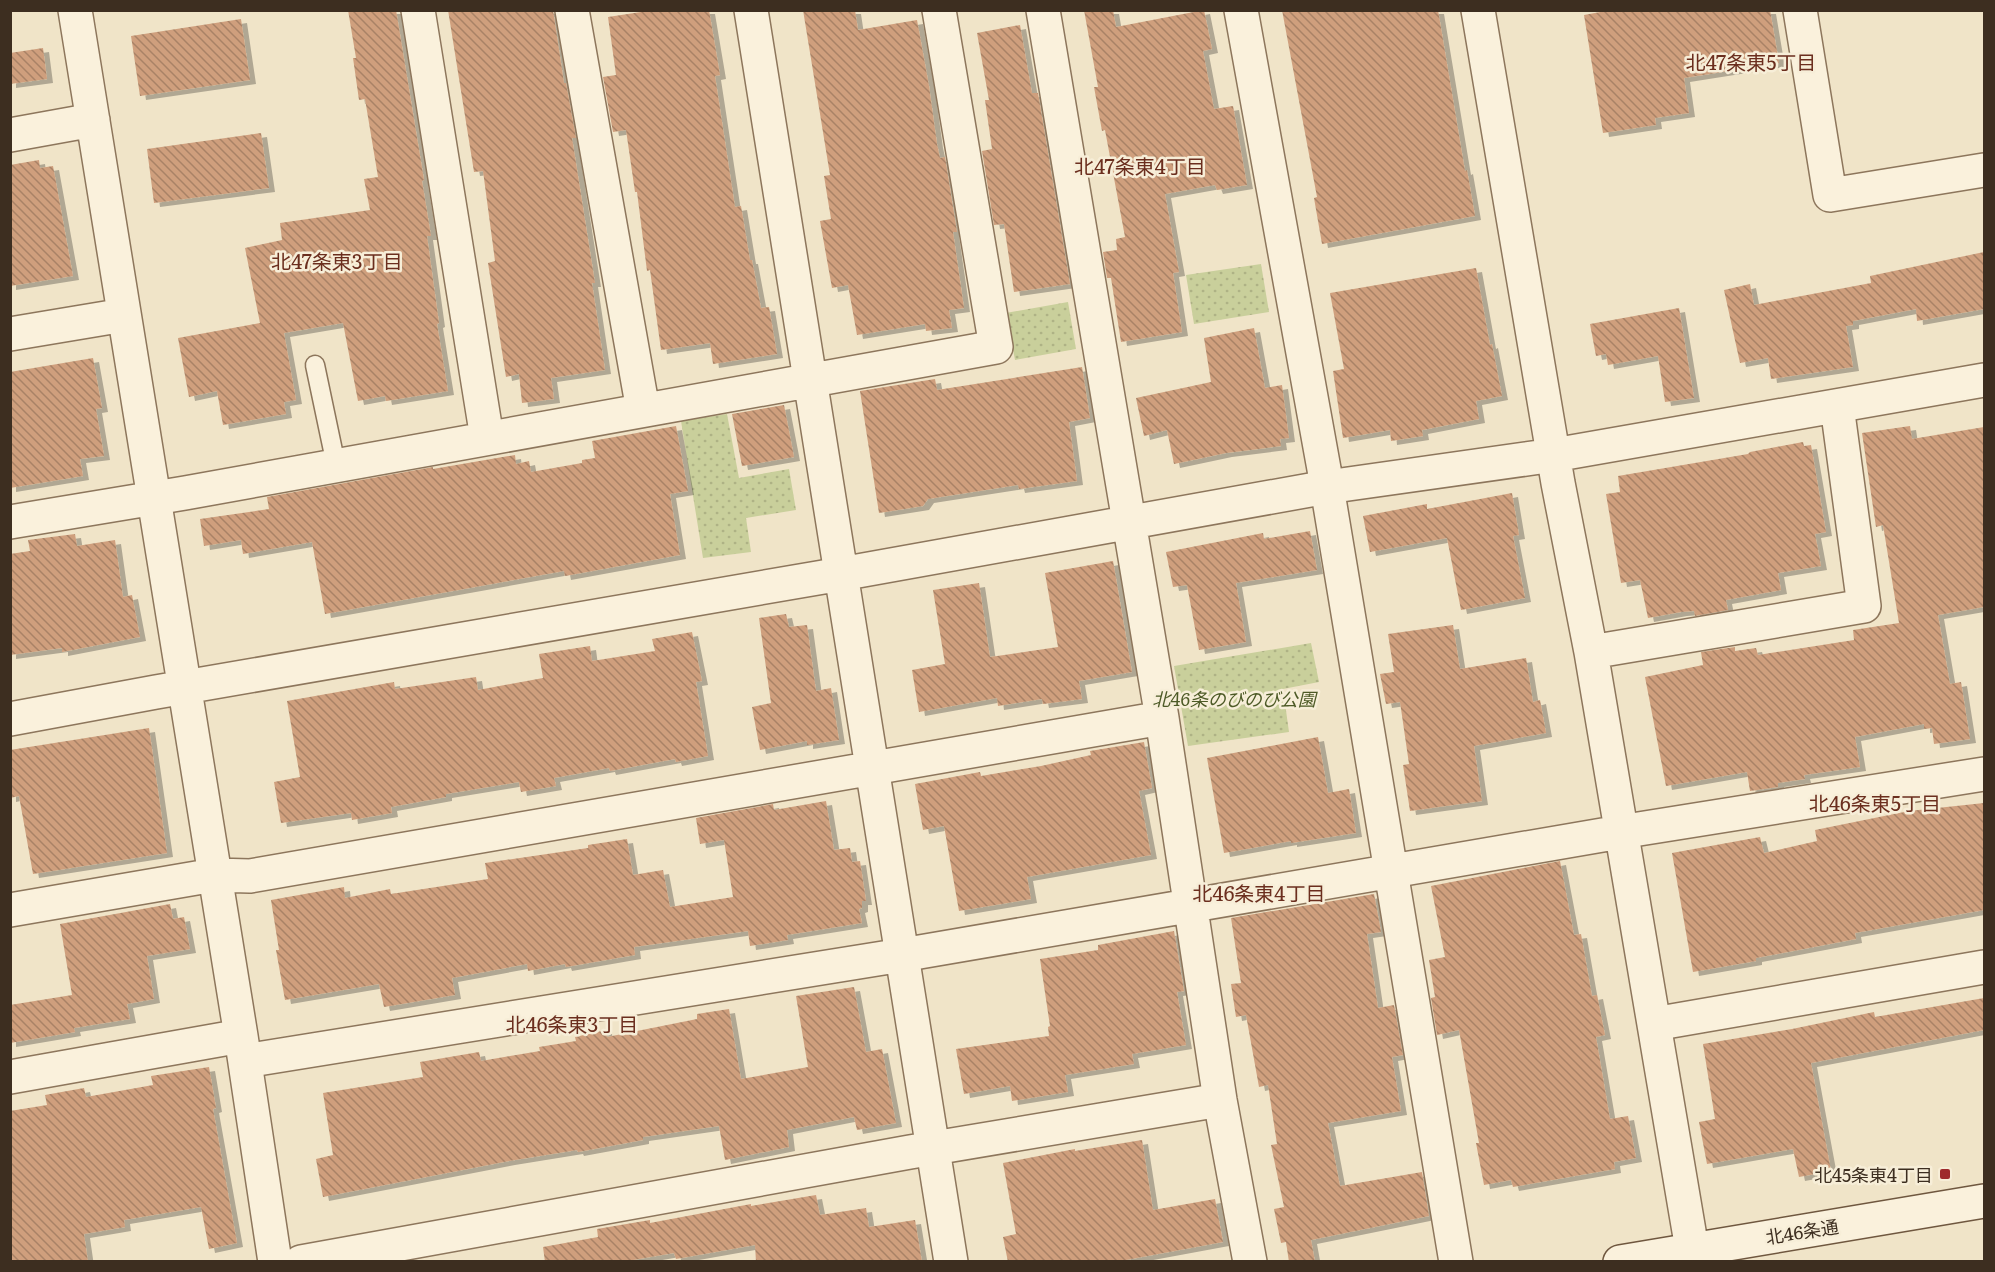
<svg xmlns="http://www.w3.org/2000/svg" width="1995" height="1272" font-family="Literata,'Noto Sans JP',serif">
	<style>
		.park { fill: url(#park-dots) }
		.building { fill: url(#building-back-hatch); filter: url(#shadow) }
		.lines { fill: none; stroke-linecap: round; stroke-linejoin: round }
		.lane-casing { stroke: #8d765c; stroke-width: 21 }
		.street-casing { stroke: #8d765c; stroke-width: 36 }
		.secondary-casing { stroke: #6f573f; stroke-width: 36 }
		.lane { stroke: #faf1dc; stroke-width: 18 }
		.street { stroke: #faf1dc; stroke-width: 33 }
		.secondary { stroke: #faf1dc; stroke-width: 33 }
		.poi-dot { fill: #9e2a2b; stroke: #f7eed8; stroke-width: 2 }
		.labels { text-anchor: middle; dominant-baseline: central; stroke-width: 5; stroke-linejoin: round; paint-order: stroke }
		.park-label { font-size: 18px; font-style: italic; fill: #4d5a26; stroke: #f7eed8 }
		.poi-label { font-size: 18px; fill: #3d2e20; stroke: #f7eed8; text-anchor: end }
		.street-label { font-size: 18px; fill: #3d2e20; stroke: #f7eed8 }
		.neighbourhood-label { font-size: 20px; fill: #6b2e1e; stroke: #f7eed8 }
	</style>
	<defs>
		<pattern id="park-dots" width="8" height="8" patternUnits="userSpaceOnUse" patternTransform="scale(1.5)"><rect width="8" height="8" fill="#c9cf9b"/><path d="M2 2h.1M6 6h.1" fill="none" stroke="#aeb285" stroke-width="1.8" stroke-linecap="round"/></pattern>
		<pattern id="building-back-hatch" width="6" height="6" patternUnits="userSpaceOnUse" patternTransform="scale(1.5)"><rect width="6" height="6" fill="#cf9f7d"/><path d="M-1 5l2 2M0 0l6 6M5-1l2 2" fill="none" stroke="#a98266"/></pattern>
		<filter id="shadow"><feDropShadow dx="6" dy="4" stdDeviation="0" flood-color="#0004"/></filter>
	</defs>
	<rect width="100%" height="100%" fill="#f0e4c8"/>
	<!-- park -->
	<path class="park" d="M 1261,264 L 1269,312 L 1194,324 L 1186,275 Z
		M 1068,302 L 1076,349 L 1015,360 L 1006,313 Z
		M 727,414 L 739,478 L 789,469 L 796,510 L 746,518 L 751,552 L 703,558 L 681,421 Z
		M 1311,643 L 1319,682 L 1283,689 L 1289,732 L 1188,746 L 1174,666 Z"/>
	<!-- building -->
	<path class="building" d="M 348,10 L 396,10 L 424,180 L 422,181 L 431,236 L 427,236 L 439,323 L 437,324 L 448,391 L 386,401 L 385,396 L 358,401 L 343,323 L 284,333 L 296,400 L 284,402 L 286,414 L 223,425 L 217,391 L 189,397 L 178,338 L 260,323 L 245,248 L 282,240 L 280,223 L 370,210 L 364,179 L 378,177 L 365,99 L 359,100 L 353,58 L 356,58 Z
		M 448,10 L 553,10 L 564,83 L 566,83 L 576,138 L 572,138 L 595,283 L 592,283 L 605,370 L 551,378 L 554,399 L 522,403 L 519,374 L 506,377 L 488,263 L 495,261 L 483,171 L 474,172 Z
		M 654,10 L 709,10 L 720,75 L 715,76 L 735,207 L 741,206 L 750,260 L 752,260 L 761,308 L 769,307 L 777,354 L 713,364 L 710,343 L 661,350 L 650,270 L 647,271 L 637,192 L 635,192 L 626,130 L 613,132 L 603,77 L 616,75 L 608,17 Z
		M 803,10 L 855,10 L 858,30 L 917,20 L 929,86 L 937,144 L 940,158 L 945,157 L 957,232 L 953,232 L 964,308 L 949,310 L 952,328 L 926,331 L 925,324 L 857,335 L 848,285 L 832,288 L 820,221 L 831,219 L 824,176 L 830,175 Z
		M 1084,10 L 1113,10 L 1116,27 L 1204,10 L 1212,49 L 1203,51 L 1214,109 L 1233,106 L 1247,185 L 1217,190 L 1215,185 L 1165,194 L 1179,272 L 1173,273 L 1182,332 L 1121,342 L 1111,278 L 1107,278 L 1103,252 L 1117,250 L 1116,239 L 1125,237 L 1105,130 L 1102,131 L 1094,87 L 1098,87 Z
		M 1282,10 L 1438,10 L 1465,171 L 1467,170 L 1475,216 L 1322,244 L 1314,198 L 1317,197 Z
		M 1611,10 L 1770,10 L 1779,63 L 1684,78 L 1689,113 L 1655,118 L 1656,125 L 1603,133 L 1584,15 Z
		M 241,19 L 250,80 L 140,96 L 131,36 Z
		M 1020,25 L 1032,93 L 1038,93 L 1070,284 L 1014,292 L 1004,224 L 994,225 L 982,151 L 992,149 L 985,100 L 989,100 L 977,33 Z
		M 43,48 L 47,79 L 10,84 L 10,53 Z
		M 261,133 L 269,188 L 154,203 L 147,149 Z
		M 39,160 L 40,168 L 53,166 L 73,276 L 10,286 L 10,165 Z
		M 1984,252 L 1984,309 L 1917,321 L 1916,309 L 1853,321 L 1853,325 L 1846,326 L 1853,367 L 1771,379 L 1768,358 L 1740,363 L 1724,290 L 1750,284 L 1754,305 L 1871,283 L 1870,276 Z
		M 1476,268 L 1490,345 L 1492,344 L 1502,396 L 1476,401 L 1479,419 L 1422,430 L 1423,436 L 1391,441 L 1390,430 L 1343,438 L 1333,371 L 1344,369 L 1330,293 Z
		M 1679,308 L 1694,398 L 1665,402 L 1658,356 L 1608,365 L 1606,354 L 1596,356 L 1590,324 Z
		M 1254,328 L 1265,388 L 1282,385 L 1289,438 L 1280,439 L 1281,446 L 1226,453 L 1174,464 L 1167,430 L 1144,436 L 1136,398 L 1211,382 L 1204,338 Z
		M 93,358 L 102,408 L 96,409 L 104,456 L 80,459 L 83,476 L 10,488 L 10,372 Z
		M 1082,367 L 1090,418 L 1069,422 L 1077,481 L 1019,489 L 1018,485 L 928,499 L 923,506 L 879,513 L 860,391 L 935,379 L 937,390 Z
		M 784,405 L 794,457 L 742,466 L 732,414 Z
		M 676,426 L 688,491 L 670,494 L 680,555 L 565,576 L 564,571 L 325,614 L 312,542 L 243,554 L 241,540 L 204,546 L 200,519 L 269,509 L 267,497 L 433,467 L 433,469 L 515,455 L 516,464 L 529,461 L 531,472 L 582,463 L 582,460 L 595,458 L 592,441 Z
		M 1910,426 L 1912,439 L 1984,427 L 1984,607 L 1938,615 L 1950,684 L 1961,682 L 1970,739 L 1934,744 L 1932,728 L 1924,729 L 1924,724 L 1855,737 L 1860,767 L 1804,775 L 1805,779 L 1778,783 L 1778,787 L 1750,791 L 1747,772 L 1666,786 L 1645,677 L 1703,665 L 1701,652 L 1735,647 L 1735,651 L 1756,648 L 1758,655 L 1854,640 L 1853,630 L 1899,623 L 1883,525 L 1876,527 L 1862,433 Z
		M 1803,442 L 1804,446 L 1811,445 L 1826,532 L 1815,534 L 1821,566 L 1778,573 L 1781,590 L 1726,600 L 1728,610 L 1695,616 L 1694,611 L 1681,612 L 1648,618 L 1640,580 L 1621,583 L 1606,494 L 1620,492 L 1618,476 L 1748,454 L 1750,452 Z
		M 1512,493 L 1519,535 L 1513,536 L 1525,598 L 1461,610 L 1447,538 L 1370,552 L 1363,516 L 1427,504 L 1427,509 Z
		M 1310,531 L 1317,570 L 1236,583 L 1246,642 L 1199,650 L 1187,585 L 1173,587 L 1166,552 L 1263,533 L 1264,539 Z
		M 75,534 L 77,546 L 115,540 L 123,597 L 132,595 L 140,637 L 62,652 L 62,648 L 10,655 L 10,554 L 30,551 L 28,540 Z
		M 1113,561 L 1132,672 L 1079,681 L 1082,699 L 1043,704 L 1042,699 L 998,706 L 997,698 L 919,712 L 912,670 L 945,664 L 933,590 L 979,583 L 990,657 L 1058,647 L 1045,573 Z
		M 786,614 L 789,627 L 807,625 L 816,691 L 831,688 L 839,740 L 807,745 L 807,741 L 760,750 L 752,707 L 771,703 L 759,618 Z
		M 1453,625 L 1460,669 L 1526,658 L 1533,702 L 1540,700 L 1546,733 L 1474,746 L 1482,801 L 1410,811 L 1403,765 L 1409,764 L 1400,702 L 1386,704 L 1380,674 L 1394,672 L 1388,634 Z
		M 692,632 L 702,681 L 696,682 L 708,756 L 676,762 L 675,759 L 610,771 L 609,768 L 554,778 L 556,786 L 521,792 L 519,782 L 446,794 L 446,797 L 391,807 L 392,813 L 352,820 L 351,813 L 281,823 L 274,782 L 300,777 L 287,701 L 394,682 L 395,689 L 476,677 L 478,690 L 543,678 L 539,654 L 590,646 L 592,661 L 655,651 L 652,639 Z
		M 149,728 L 167,853 L 33,874 L 19,796 L 10,798 L 10,750 Z
		M 1318,737 L 1328,793 L 1349,789 L 1356,833 L 1291,843 L 1291,841 L 1224,853 L 1207,758 Z
		M 1144,742 L 1152,788 L 1139,791 L 1151,855 L 1027,877 L 1031,899 L 959,911 L 944,826 L 923,830 L 915,784 L 980,772 L 981,776 L 1041,766 L 1091,755 L 1090,751 Z
		M 826,801 L 834,850 L 850,848 L 852,862 L 860,861 L 866,901 L 862,901 L 862,908 L 859,909 L 862,923 L 787,935 L 788,940 L 750,946 L 748,931 L 634,947 L 635,955 L 566,967 L 565,964 L 528,971 L 527,964 L 452,978 L 455,995 L 384,1007 L 379,984 L 285,1000 L 276,950 L 279,950 L 271,900 L 344,887 L 345,898 L 390,889 L 391,894 L 488,879 L 485,863 L 588,848 L 588,845 L 627,839 L 633,875 L 663,870 L 670,907 L 733,897 L 724,840 L 700,844 L 696,818 L 773,804 L 774,810 Z
		M 1984,803 L 1984,910 L 1855,933 L 1856,939 L 1756,958 L 1756,961 L 1693,972 L 1672,853 L 1760,837 L 1764,853 L 1817,841 L 1815,830 L 1909,811 Z
		M 1560,861 L 1574,935 L 1581,934 L 1592,996 L 1597,995 L 1605,1035 L 1596,1037 L 1610,1119 L 1628,1116 L 1636,1158 L 1614,1162 L 1615,1169 L 1513,1187 L 1511,1180 L 1484,1185 L 1476,1143 L 1479,1143 L 1459,1030 L 1437,1035 L 1431,998 L 1435,997 L 1429,960 L 1445,957 L 1431,886 Z
		M 1374,894 L 1381,932 L 1367,934 L 1378,1008 L 1394,1005 L 1403,1055 L 1392,1057 L 1401,1111 L 1328,1123 L 1340,1186 L 1422,1172 L 1429,1216 L 1311,1240 L 1315,1262 L 1289,1262 L 1286,1242 L 1281,1243 L 1274,1209 L 1284,1207 L 1271,1145 L 1277,1144 L 1268,1085 L 1259,1087 L 1246,1015 L 1236,1017 L 1231,984 L 1241,983 L 1231,918 Z
		M 170,904 L 173,919 L 184,917 L 190,949 L 147,956 L 154,999 L 127,1004 L 130,1019 L 74,1028 L 75,1032 L 10,1043 L 10,1005 L 72,995 L 60,924 Z
		M 1174,931 L 1184,991 L 1177,992 L 1186,1045 L 1132,1054 L 1134,1064 L 1065,1075 L 1068,1092 L 1012,1101 L 1010,1086 L 964,1094 L 956,1049 L 1049,1036 L 1048,1027 L 1050,1026 L 1040,959 L 1098,950 L 1098,945 Z
		M 854,987 L 866,1052 L 882,1049 L 896,1123 L 857,1130 L 854,1117 L 787,1130 L 789,1147 L 725,1160 L 719,1126 L 643,1137 L 643,1140 L 578,1152 L 577,1150 L 509,1161 L 323,1197 L 316,1159 L 333,1155 L 323,1093 L 423,1077 L 420,1062 L 479,1052 L 481,1061 L 540,1051 L 539,1047 L 576,1041 L 575,1037 L 606,1030 L 607,1037 L 697,1019 L 697,1014 L 729,1009 L 741,1079 L 808,1067 L 796,996 Z
		M 1984,998 L 1984,1030 L 1811,1063 L 1831,1171 L 1799,1177 L 1793,1149 L 1707,1164 L 1699,1122 L 1715,1119 L 1703,1044 L 1792,1029 L 1874,1012 L 1875,1017 Z
		M 209,1067 L 216,1108 L 213,1109 L 237,1243 L 209,1249 L 201,1207 L 124,1220 L 125,1227 L 84,1234 L 88,1262 L 10,1262 L 10,1111 L 47,1105 L 45,1095 L 84,1088 L 86,1097 L 153,1085 L 151,1076 Z
		M 1142,1140 L 1153,1210 L 1215,1199 L 1223,1242 L 1115,1262 L 1008,1262 L 1003,1237 L 1016,1234 L 1003,1163 L 1075,1149 L 1075,1151 Z
		M 816,1195 L 820,1215 L 866,1208 L 869,1227 L 915,1220 L 922,1262 L 756,1262 L 755,1245 L 676,1259 L 674,1253 L 621,1262 L 545,1262 L 543,1247 L 598,1237 L 597,1229 L 650,1220 L 650,1223 L 751,1204 L 751,1206 Z"/>
	<g class="lines">
		<!-- lane casing -->
		<g class="lane-casing">
			<path id="lane" d="M 315,365 L 336,465"/>
		</g>
		<!-- street casing -->
		<g class="street-casing">
			<path id="street" d="M 75,10 L 241,1036 L 275,1262
				M 418,10 L 487,438
				M 572,10 L 643,410
				M 751,10 L 951,1262
				M 1043,10 L 1162,718 L 1220,1100 L 1250,1262
				M 1241,10 L 1324,469 L 1456,1262
				M 1478,10 L 1558,483 L 1591,652 L 1692,1249
				M 1800,10 L 1830,195 L 1984,170
				M 10,135 L 93,120
				M 10,334 L 124,315
				M 10,522 L 185,493 L 996,347 L 939,10
				M 1591,652 L 1864,606 L 1837,406
				M 10,719 L 156,692 L 841,574 L 1327,487 L 1554,455 L 1984,380
				M 10,910 L 214,875 L 250,876 L 1162,718
				M 1654,1024 L 1984,967
				M 245,1061 L 902,955 L 1620,832 L 1984,774
				M 10,1077 L 241,1036
				M 301,1262 L 910,1152 L 1220,1100"/>
		</g>
		<!-- secondary casing -->
		<g class="secondary-casing">
			<path id="secondary" d="M 1620,1262 L 1984,1201"/>
		</g>
		<!-- lane -->
		<use href="#lane" class="lane"/>
		<!-- street -->
		<use href="#street" class="street"/>
		<!-- secondary -->
		<use href="#secondary" class="secondary"/>
	</g>
	<!-- markers -->
	<rect class="poi-dot" x="1939" y="1168" width="12" height="12" rx="3"/>
	<g class="labels">
		<!-- park labels -->
		<g class="park-label">
			<text x="1234" y="698">北46条のびのび公園</text>
		</g>
		<!-- poi labels -->
		<g class="poi-label">
			<text x="1933" y="1174">北45条東4丁目</text>
		</g>
		<!-- street labels -->
		<g class="street-label">
			<text transform="translate(1802 1231) rotate(-9)">北46条通</text>
		</g>
		<!-- neighbourhood labels -->
		<g class="neighbourhood-label">
			<text x="1751" y="61">北47条東5丁目</text>
			<text x="1140" y="165">北47条東4丁目</text>
			<text x="337" y="260">北47条東3丁目</text>
			<text x="1875" y="802">北46条東5丁目</text>
			<text x="1259" y="892">北46条東4丁目</text>
			<text x="572" y="1023">北46条東3丁目</text>
		</g>
	</g>
	<!-- border -->
	<rect width="1995" height="1272" fill="none" stroke="#3d2e20" stroke-width="24"/>
</svg>
